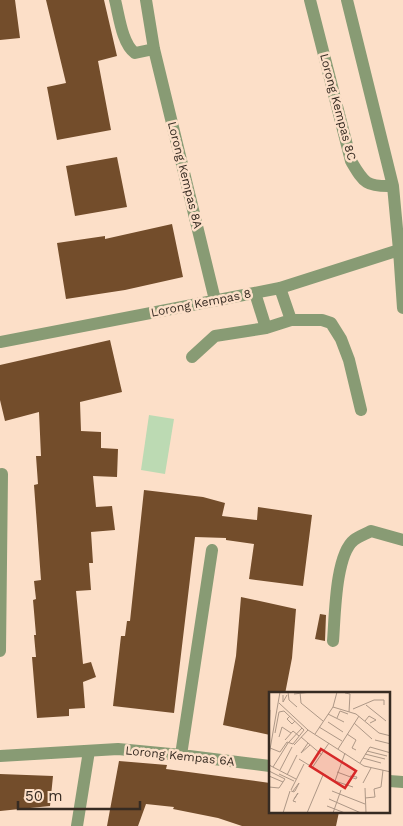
<svg xmlns="http://www.w3.org/2000/svg" width="403" height="826" font-family="'Work Sans',sans-serif">
	<style>
		.green { fill: #bcdab3 }
		.building { fill: #734d2b }
		.lines { fill: none; stroke-linecap: round; stroke-linejoin: round }
		.minor { stroke: #889b74; stroke-width: 12 }
		.labels { text-anchor: middle; dominant-baseline: central; stroke-width: 5; stroke-linejoin: round; paint-order: stroke }
		.street-label { font-size: 12px; fill: #362b22; stroke: #fcdfc8 }
		.inset-road { fill: none; stroke: #ad9786; stroke-width: 1 }
		.view { fill: #d62828; fill-opacity: 0.15; stroke: #d62828; stroke-width: 2.5 }
		.inset-edge { fill: none; stroke: #362b22; stroke-width: 2.5 }
	</style>
	<rect width="100%" height="100%" fill="#fcdfc8"/>
	<!-- green -->
	<path class="green" d="M 149,415 L 174,419 L 165,474 L 141,470 Z"/>
	<!-- building -->
	<path class="building" d="M 0,0 L 15,0 L 20,38 L 0,40 Z
		M 46,0 L 104,0 L 117,56 L 98,61 L 111,130 L 57,140 L 47,87 L 66,83 Z
		M 117,157 L 127,207 L 75,216 L 66,166 Z
		M 172,224 L 183,277 L 125,290 L 66,299 L 57,243 L 105,236 L 105,239 Z
		M 110,340 L 122,392 L 80,402 L 81,431 L 101,432 L 101,448 L 118,449 L 117,477 L 93,476 L 96,507 L 112,506 L 115,530 L 91,532 L 93,563 L 89,563 L 91,590 L 76,591 L 83,664 L 91,662 L 96,677 L 83,682 L 85,708 L 69,709 L 69,716 L 37,718 L 32,657 L 36,657 L 34,635 L 36,635 L 33,600 L 36,599 L 34,581 L 41,580 L 34,485 L 38,484 L 36,456 L 41,456 L 39,412 L 5,421 L 0,400 L 0,365 Z
		M 144,490 L 203,497 L 225,503 L 222,516 L 257,520 L 258,507 L 312,515 L 303,586 L 249,579 L 254,544 L 226,540 L 226,538 L 195,537 L 174,713 L 113,706 L 121,636 L 125,636 L 127,621 L 130,621 Z
		M 241,597 L 296,609 L 292,658 L 285,694 L 270,694 L 270,735 L 223,725 L 236,656 Z
		M 320,614 L 326,615 L 325,641 L 315,639 Z
		M 119,761 L 167,765 L 166,769 L 270,783 L 270,812 L 339,812 L 336,826 L 242,826 L 218,818 L 173,809 L 174,807 L 146,804 L 138,826 L 107,826 Z
		M 0,774 L 53,776 L 50,806 L 0,811 Z"/>
	<g class="lines">
		<!-- minor -->
		<path class="minor" d="M 115,0 C 119,15 122,44 135,53 L 154,49
			M 146,0 L 154,49 L 215,300
			M 310,0 L 351,161 C 364,183 366,187 393,186
			M 347,0 L 393,186 L 399,250 L 403,308
			M 280,288 L 291,320
			M 255,293 L 266,328
			M 0,342 L 280,288 L 399,250
			M 192,357 L 215,336 L 266,328 L 291,320 L 322,320 L 331,323 L 341,339 L 349,360 L 361,410
			M 333,641 C 335,618 335,555 354,540 C 359,536 366,534 371,531 L 403,540
			M 0,651 L 2,474
			M 181,755 L 212,550
			M 0,756 L 118,749 L 181,755 L 270,766
			M 389,781 L 403,782
			M 77,826 L 89,751"/>
	</g>
	<g class="labels">
		<!-- street labels -->
		<g class="street-label">
			<text transform="translate(338 107) rotate(75)">Lorong Kempas 8C</text>
			<text transform="translate(185 175) rotate(76)">Lorong Kempas 8A</text>
			<text transform="translate(201 303) rotate(-11)">Lorong Kempas 8</text>
			<text transform="translate(180 756) rotate(6)">Lorong Kempas 6A</text>
		</g>
	</g>
	<!-- overview -->
	<g transform="translate(269 692)">
		<rect width="121" height="121" fill="#fcdfc8"/>
		<path class="inset-road" d="M 19,0 L 20,8 L 28,15M 31,0 L 32,11 L 54,29M 76,1 L 81,2 L 80,20M 25,2 L 42,0M 14,3 L 14,10 L 18,3M 10,11 L 39,38 L 95,74 L 122,80M 97,13 L 117,29M 64,15 L 87,22 L 110,41 L 122,44M 84,17 L 105,8 L 115,8 L 115,13M 59,22 L 75,30M 21,24 L 18,27 L 23,32 L 26,29M 68,26 L 71,19 L 79,22M 96,29 L 100,24 L 107,28 L 101,31M 59,30 L 74,40M 85,31 L 103,47M 50,35 L 73,49M 0,38 L 1,18M 6,41 L 10,20 L 15,19 L 35,38 L 24,52 L 18,50M 46,42 L 64,15 L 68,0M 78,42 L 87,48 L 83,56 L 87,58M 10,45 L 13,35 L 22,41M 32,45 L 53,63M 16,48 L 24,39 L 30,44M 106,48 L 122,52M 20,50 L 33,36M 39,51 L 32,61 L 41,53M 25,53 L 39,38M 1,56 L 11,60 L 18,50M 69,57 L 90,24M 98,59 L 118,64M 96,62 L 116,67M 0,63 L 11,0M 94,66 L 112,71M 30,67 L 66,89 L 84,95M 91,71 L 101,55 L 122,61M 0,73 L 27,87M 4,75 L 19,51M 43,76 L 60,51M 11,78 L 23,55M 0,79 L 16,87 L 10,96 L 0,95M 68,80 L 87,87 L 88,85 L 81,84M 10,82 L 25,89M 18,83 L 28,63M 0,84 L 14,90M 66,89 L 76,61M 94,91 L 102,76M 96,96 L 97,121M 22,98 L 35,72M 22,99 L 23,99 L 24,100 L 26,99 L 30,91 L 24,99M 63,99 L 96,112M 96,106 L 106,105 L 105,97 L 112,95 L 114,78M 25,107 L 29,101 L 24,109 L 27,110M 60,107 L 92,121M 58,114 L 76,121M 14,121 L 21,99M 38,121 L 54,83M 64,121 L 72,98"/>
		<path class="view" d="M 52,57 L 87,79 L 76,96 L 41,74 Z"/>
		<rect width="121" height="121" class="inset-edge"/>
	</g>
	<!-- scale -->
	<path d="M18 801v8h122v-8" fill="none" stroke="#362b22" stroke-width="2.5"/>
	<text x="25" y="801" font-size="15" fill="#362b22" stroke="#fcdfc8" stroke-width="4" paint-order="stroke">50 m</text>
</svg>
